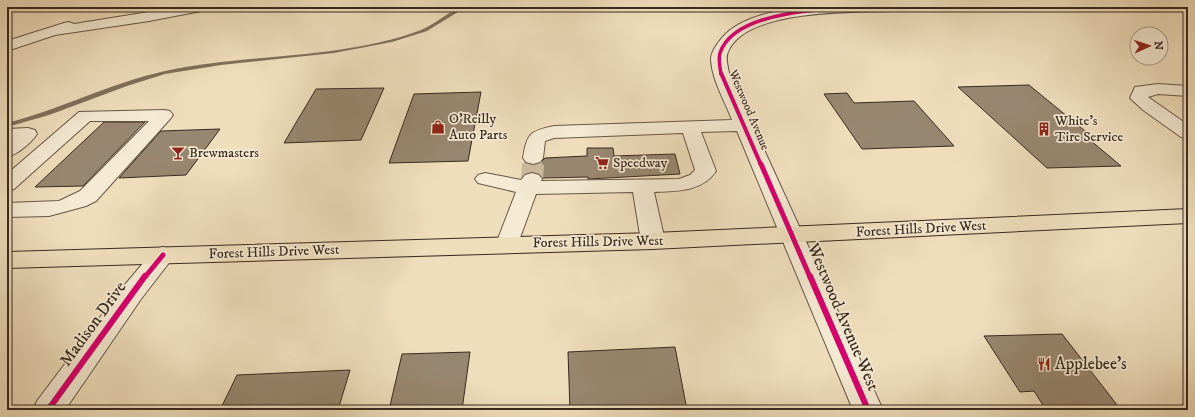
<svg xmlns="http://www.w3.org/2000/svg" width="1195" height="417" font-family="'IM FELL DW Pica',serif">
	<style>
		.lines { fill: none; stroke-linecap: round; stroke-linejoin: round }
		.stream { fill: #81705c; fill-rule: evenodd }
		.building { fill: #988770; stroke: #39291e }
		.minor-tunnel-far1 { stroke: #cbba9c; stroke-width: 18; stroke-dasharray: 18 9; stroke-linecap: butt }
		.minor-tunnel { stroke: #cbba9c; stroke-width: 22; stroke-dasharray: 22 11; stroke-linecap: butt }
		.minor-casing { stroke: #665646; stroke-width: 2 }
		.major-casing { stroke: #39291e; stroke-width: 2 }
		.minor { fill: #f5ead3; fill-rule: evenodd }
		.major { fill: #efdebc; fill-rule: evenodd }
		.cycleway-far3-casing { stroke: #f5ead3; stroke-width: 5 }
		.cycleway-far2-casing { stroke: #f5ead3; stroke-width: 6 }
		.cycleway-far1-casing { stroke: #f5ead3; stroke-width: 8 }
		.cycleway-casing { stroke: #f5ead3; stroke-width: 9 }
		.cycleway-far3 { stroke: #d6006c; stroke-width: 3.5 }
		.cycleway-far2 { stroke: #d6006c; stroke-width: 4 }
		.cycleway-far1 { stroke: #d6006c; stroke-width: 5 }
		.cycleway { stroke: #d6006c; stroke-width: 6 }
		.labels { text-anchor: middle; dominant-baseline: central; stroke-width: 3.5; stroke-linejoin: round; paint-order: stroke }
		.far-street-label { font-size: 12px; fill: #39291e; stroke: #f5ead3 }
		.poi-label { font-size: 14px; fill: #39291e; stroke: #f5ead3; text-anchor: start }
		.street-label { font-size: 14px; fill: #39291e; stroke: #f5ead3 }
		.near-street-label { font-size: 17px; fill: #39291e; stroke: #f5ead3 }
		.near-poi-label { font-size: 17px; fill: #39291e; stroke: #f5ead3; text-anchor: start }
	</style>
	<rect width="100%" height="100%" fill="#efdebc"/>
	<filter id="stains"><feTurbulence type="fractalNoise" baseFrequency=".005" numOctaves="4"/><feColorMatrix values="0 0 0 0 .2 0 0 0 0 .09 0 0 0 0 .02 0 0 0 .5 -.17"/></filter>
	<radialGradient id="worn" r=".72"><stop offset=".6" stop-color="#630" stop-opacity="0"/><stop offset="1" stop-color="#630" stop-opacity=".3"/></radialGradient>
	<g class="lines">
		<!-- stream -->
		<path class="stream" d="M 461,7 L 466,7 L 427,31 L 392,42 L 334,53 L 221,65 L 165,74 L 127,86 L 49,115 L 7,127 L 7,123 C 61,109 111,83 165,71 C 248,53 341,60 421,30 C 435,24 447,13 461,7 Z"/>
	</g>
	<!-- building -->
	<path class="building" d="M 1029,85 L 1090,135 L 1084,135 L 1121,166 L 1047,168 L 958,87 Z
		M 384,88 L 361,140 L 284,143 L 316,89 Z
		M 481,92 L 468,161 L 389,163 L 414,94 Z
		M 847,93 L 854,103 L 914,101 L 954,146 L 862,149 L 824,94 Z
		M 104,122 L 145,122 L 83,186 L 35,187 Z
		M 220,129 L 186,175 L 119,178 L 161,131 Z
		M 587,148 L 613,148 L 614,156 L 675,154 L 680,174 L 588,179 L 588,177 L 543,178 L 539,174 L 532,172 L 525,173 L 526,163 L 533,165 L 540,163 L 545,158 L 587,156 Z
		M 1062,334 L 1121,410 L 1046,410 L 1034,391 L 1020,392 L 984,336 Z
		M 675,347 L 687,410 L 570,410 L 568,352 Z
		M 470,352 L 462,410 L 389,410 L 402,354 Z
		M 350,370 L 338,410 L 220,410 L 237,375 Z"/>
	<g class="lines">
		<!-- minor-tunnel-far1 -->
		<path class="minor-tunnel-far1" d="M 533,165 L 533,158"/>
		<!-- minor-tunnel -->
		<path class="minor-tunnel" d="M 532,179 L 533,164"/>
		<!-- minor casing -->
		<g class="minor-casing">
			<path id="minor" d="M 180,7 L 208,7 L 206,10 L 201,11 L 149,21 L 55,35 L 7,51 L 7,41 L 64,23 L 69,22 L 74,24 Z
				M 811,7 L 899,7 L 897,10 L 892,11 C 853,12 745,9 728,52 C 725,58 728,66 729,73 L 883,410 L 853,410 L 737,131 L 701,132 L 716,171 C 702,192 677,191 654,192 L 665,241 L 661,246 L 653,249 L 645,246 L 641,241 L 633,192 L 536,194 L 516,249 L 508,252 L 500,249 L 496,244 L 516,192 L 478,183 L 475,179 L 478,175 L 485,173 L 521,180 L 525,175 L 532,173 L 539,175 L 542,179 L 541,181 L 679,179 L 690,175 L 695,170 L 683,133 L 554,138 L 545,141 L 543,158 L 540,162 L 533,164 L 526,162 L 523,158 C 527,134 529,131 554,126 L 732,120 C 725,101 712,80 711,60 C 711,53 714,49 718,43 C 736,15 780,10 811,7 Z
				M 1158,84 L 1188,86 L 1188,96 L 1158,94 L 1148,97 L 1188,125 L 1188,139 L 1181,137 L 1143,110 L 1130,98 L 1135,87 Z
				M 164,110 L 170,111 L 173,115 L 170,119 L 96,201 L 86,206 L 49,216 L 7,217 L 7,203 L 59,201 L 80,191 L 149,121 L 90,121 L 14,189 L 7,191 L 7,174 L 79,112 Z
				M 28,128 L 35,130 L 37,134 C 31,143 18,154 7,157 L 7,129 Z
				M 163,247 L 171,249 L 175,255 L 141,299 L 65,410 L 33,410 L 37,401 L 123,287 L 155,249 Z"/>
		</g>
		<!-- major casing -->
		<g class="major-casing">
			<path id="major" d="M 1188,209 L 1188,223 L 653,249 L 7,268 L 7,252 L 653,233 Z"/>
		</g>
		<!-- minor -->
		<use href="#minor" class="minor"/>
		<!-- major -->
		<use href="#major" class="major"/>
		<!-- cycleway-far3 casing -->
		<g class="cycleway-far3-casing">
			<path id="cycleway-far3" d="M 721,74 C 720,67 718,59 720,53 C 736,5 850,8 892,7"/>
		</g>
		<!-- cycleway-far2 casing -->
		<g class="cycleway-far2-casing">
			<path id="cycleway-far2" d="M 721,73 L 761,165"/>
		</g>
		<!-- cycleway-far1 casing -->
		<g class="cycleway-far1-casing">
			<path id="cycleway-far1" d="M 761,164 L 810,277
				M 145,277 L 163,255"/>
		</g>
		<!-- cycleway casing -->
		<g class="cycleway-casing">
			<path id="cycleway" d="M 810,276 L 868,410
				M 48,410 L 145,276"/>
		</g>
		<!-- cycleway-far3 -->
		<use href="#cycleway-far3" class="cycleway-far3"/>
		<!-- cycleway-far2 -->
		<use href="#cycleway-far2" class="cycleway-far2"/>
		<!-- cycleway-far1 -->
		<use href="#cycleway-far1" class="cycleway-far1"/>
		<!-- cycleway -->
		<use href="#cycleway" class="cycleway"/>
	</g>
	<!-- icons -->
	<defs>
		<g id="shop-bare" transform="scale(1.08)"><path d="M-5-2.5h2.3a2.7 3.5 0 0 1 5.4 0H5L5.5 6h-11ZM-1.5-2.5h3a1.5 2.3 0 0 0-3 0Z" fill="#8f2418" stroke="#f5ead3" stroke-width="2.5" paint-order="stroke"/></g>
		<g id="building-bare" transform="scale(1.08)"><path d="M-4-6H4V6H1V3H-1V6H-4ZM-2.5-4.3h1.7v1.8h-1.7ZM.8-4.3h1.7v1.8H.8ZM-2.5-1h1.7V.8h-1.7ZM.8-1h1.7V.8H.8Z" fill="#8f2418" stroke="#f5ead3" stroke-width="2.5" paint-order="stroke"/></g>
		<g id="bar-bare" transform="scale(1.08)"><path d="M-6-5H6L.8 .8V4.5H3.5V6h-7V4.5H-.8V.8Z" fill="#8f2418" stroke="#f5ead3" stroke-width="2.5" paint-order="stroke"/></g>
		<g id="supermarket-bare" transform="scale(1.08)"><path d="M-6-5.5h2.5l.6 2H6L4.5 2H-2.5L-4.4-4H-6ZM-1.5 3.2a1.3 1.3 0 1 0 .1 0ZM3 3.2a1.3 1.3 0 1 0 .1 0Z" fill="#8f2418" stroke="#f5ead3" stroke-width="2.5" paint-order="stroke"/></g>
		<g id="restaurant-bare" transform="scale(1.08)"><path d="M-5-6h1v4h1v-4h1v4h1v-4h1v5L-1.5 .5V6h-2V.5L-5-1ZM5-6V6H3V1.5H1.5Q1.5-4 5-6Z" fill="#8f2418" stroke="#f5ead3" stroke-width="2.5" paint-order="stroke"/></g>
	</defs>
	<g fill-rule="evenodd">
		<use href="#shop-bare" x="438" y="127"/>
		<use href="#building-bare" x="1044" y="129"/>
		<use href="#bar-bare" x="178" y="153"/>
		<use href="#supermarket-bare" x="602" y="163"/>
		<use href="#restaurant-bare" x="1044" y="364"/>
	</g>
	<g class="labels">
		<!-- far-street labels -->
		<g class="far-street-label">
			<text transform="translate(749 110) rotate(67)">Westwood Avenue</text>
		</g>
		<!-- poi labels -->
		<g class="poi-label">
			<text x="449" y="119">O'Reilly<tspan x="449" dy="16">Auto Parts</tspan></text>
			<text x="1055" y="121">White's<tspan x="1055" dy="16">Tire Service</tspan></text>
			<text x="189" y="153">Brewmasters</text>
			<text x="613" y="163">Speedway</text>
		</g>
		<!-- street labels -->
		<g class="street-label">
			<text transform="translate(921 229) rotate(-3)">Forest Hills Drive West</text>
			<text transform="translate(598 242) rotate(-1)">Forest Hills Drive West</text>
			<text transform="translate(274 252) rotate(-2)">Forest Hills Drive West</text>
		</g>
		<!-- near-street labels -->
		<g class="near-street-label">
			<text transform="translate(843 317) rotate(67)">Westwood Avenue West</text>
			<text transform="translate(93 324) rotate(-54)">Madison Drive</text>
		</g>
		<!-- near-poi labels -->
		<g class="near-poi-label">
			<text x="1055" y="364">Applebee's</text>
		</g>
	</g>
	<!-- margin -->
	<rect width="1195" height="417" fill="none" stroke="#efdebc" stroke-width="24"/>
	<rect x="8" y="8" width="1179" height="401" fill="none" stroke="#39291e" stroke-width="2"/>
	<rect x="12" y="12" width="1171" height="393" fill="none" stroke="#39291e"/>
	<!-- north arrow -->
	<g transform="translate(1149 46) rotate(87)"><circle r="19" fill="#f5ead3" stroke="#aa9d8b"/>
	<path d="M0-3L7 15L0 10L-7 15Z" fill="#8f2418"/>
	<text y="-6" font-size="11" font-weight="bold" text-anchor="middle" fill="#39291e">N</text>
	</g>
	<rect width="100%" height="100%" filter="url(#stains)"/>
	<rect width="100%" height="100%" fill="url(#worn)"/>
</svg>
